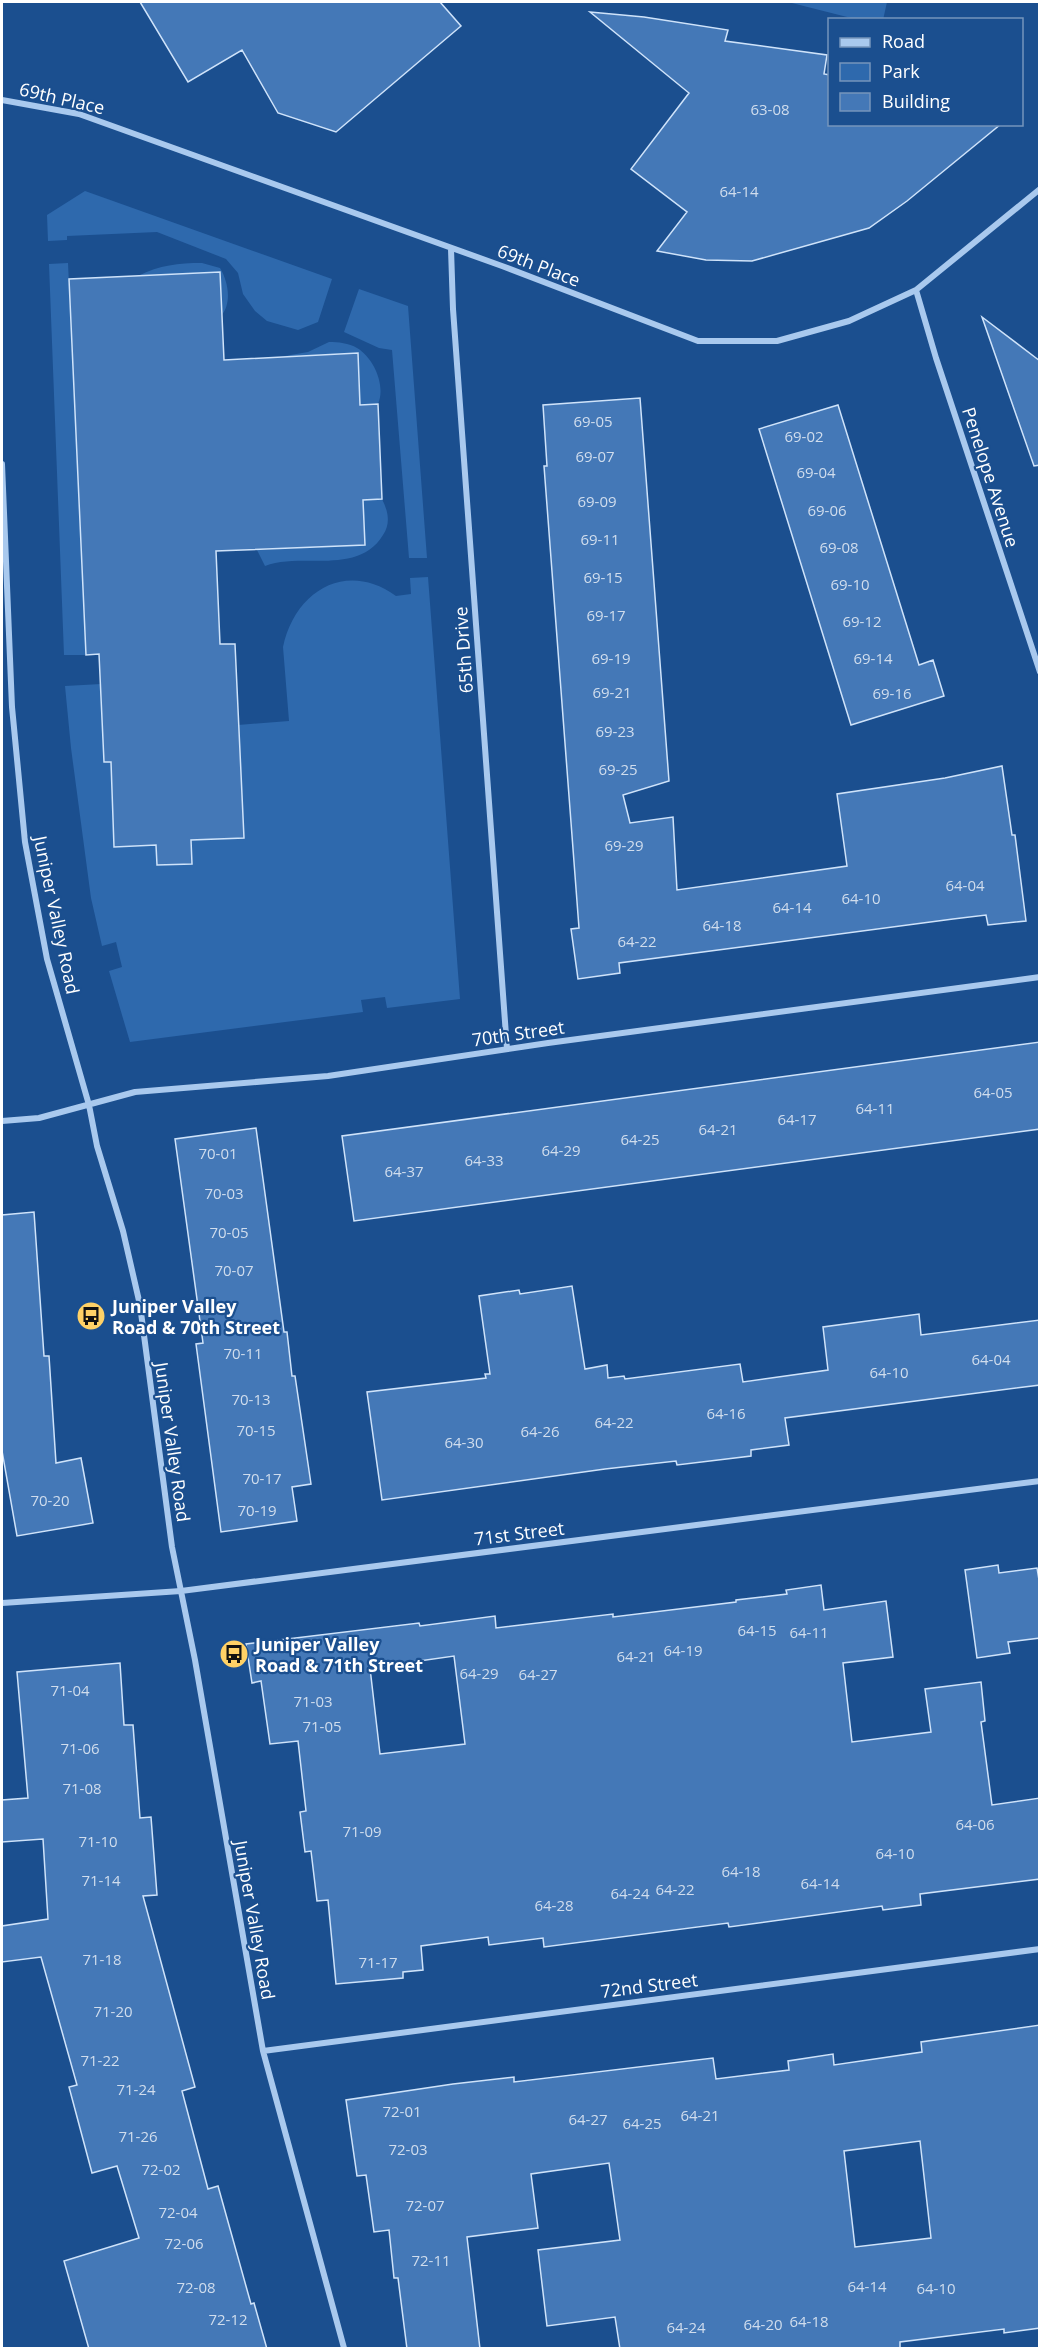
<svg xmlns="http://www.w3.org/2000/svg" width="1041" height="2350" font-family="'Open Sans',sans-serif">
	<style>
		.green { fill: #2e69ad }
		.building { fill: #4478b7; stroke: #cfe3fa; stroke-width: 1.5; fill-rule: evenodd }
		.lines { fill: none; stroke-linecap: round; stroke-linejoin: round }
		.minor { stroke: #a9c9ee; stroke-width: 6 }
		.labels { text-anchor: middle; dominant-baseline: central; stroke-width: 4.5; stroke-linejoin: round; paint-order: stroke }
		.number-label { font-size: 15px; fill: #d0dded }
		.street-label { font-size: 18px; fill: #fff; stroke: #1b4f8f }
		.poi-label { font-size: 18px; font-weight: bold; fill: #fff; stroke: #1b4f8f; text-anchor: start }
	</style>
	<rect width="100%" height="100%" fill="#1b4f8f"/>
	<!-- green -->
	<path class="green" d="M 788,2 L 887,2 L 883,20 L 855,19 Z
		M 85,191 L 332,279 L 318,322 L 298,330 L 267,321 L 255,311 L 243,294 L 238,273 L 226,259 L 157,232 L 67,236 L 67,240 L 48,241 L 47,215 Z
		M 68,263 L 86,655 L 64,655 L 49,264 Z
		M 202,263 L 220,268 C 228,281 232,302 222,315 L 220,272 L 138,276 C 160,265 178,263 202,263 Z
		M 359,289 L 408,306 L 427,558 L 409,558 L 392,350 L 379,348 L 344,332 Z
		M 329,342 C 338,342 349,343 357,348 C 374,358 386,386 378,404 L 360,405 L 357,353 L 279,357 L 308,352 Z
		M 382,499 C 388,511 391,523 383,535 C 358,576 302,552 265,566 L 257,550 L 365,545 L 363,500 Z
		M 428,577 L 460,999 L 387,1008 L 385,997 L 361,1000 L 363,1012 L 130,1042 L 109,971 L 122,967 L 116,942 L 102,946 L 91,898 L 71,748 L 65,686 L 101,684 L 104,762 L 111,762 L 114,847 L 156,845 L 157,865 L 192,864 L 191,840 L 244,838 L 238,725 L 289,721 L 283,647 C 295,591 346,560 396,596 L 411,594 L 410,578 Z"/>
	<!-- building -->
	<path class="building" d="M 140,2 L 440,2 L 461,26 L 336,132 L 278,113 L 242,50 L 188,82 Z
		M 590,12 L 644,17 L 728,30 L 725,41 L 827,55 L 824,74 L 830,75 L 830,124 L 1001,124 L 907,201 L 869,228 L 752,261 L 706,260 L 657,251 L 687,212 L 631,169 L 689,93 Z
		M 220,272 L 224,360 L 358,353 L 360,405 L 378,404 L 382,499 L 363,500 L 365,545 L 216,551 L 220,644 L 235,644 L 244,838 L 191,840 L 192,864 L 157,865 L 156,845 L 114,847 L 111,762 L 104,762 L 99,654 L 86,655 L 69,279 Z
		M 982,317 L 1040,361 L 1040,465 L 1034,466 Z
		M 640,398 L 669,781 L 623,795 L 630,823 L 673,817 L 677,890 L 847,866 L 837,794 L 945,778 L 1002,766 L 1012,835 L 1015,835 L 1026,921 L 988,925 L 986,915 L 953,919 L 619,963 L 620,973 L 578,979 L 571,929 L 579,928 L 544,466 L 547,466 L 543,405 Z
		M 838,405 L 919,665 L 933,660 L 944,696 L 851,725 L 759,429 Z
		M 1040,1042 L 1040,1129 L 354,1221 L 342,1136 Z
		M 256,1128 L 284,1332 L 287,1332 L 292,1376 L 295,1376 L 311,1484 L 292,1487 L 297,1521 L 221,1532 L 196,1344 L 203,1343 L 175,1139 Z
		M 34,1212 L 44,1356 L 49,1356 L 56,1463 L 81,1458 L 93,1523 L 17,1536 L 2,1451 L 2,1215 Z
		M 572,1286 L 585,1369 L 607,1365 L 608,1378 L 624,1376 L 625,1379 L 740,1364 L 743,1382 L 828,1370 L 823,1327 L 919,1314 L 921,1335 L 1040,1320 L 1040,1385 L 785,1418 L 789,1445 L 751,1450 L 751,1456 L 677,1465 L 676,1461 L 605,1469 L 382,1500 L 367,1392 L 486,1378 L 485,1374 L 490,1374 L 479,1296 L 519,1290 L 520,1294 Z
		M 998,1565 L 999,1573 L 1037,1568 L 1040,1586 L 1040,1638 L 1008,1642 L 1010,1653 L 977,1658 L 965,1570 Z
		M 821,1585 L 824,1610 L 886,1601 L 893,1657 L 843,1663 L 852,1742 L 931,1732 L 925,1689 L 981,1682 L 985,1721 L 981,1722 L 992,1805 L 1040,1798 L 1040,1879 L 920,1894 L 921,1905 L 883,1910 L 882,1906 L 729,1927 L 728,1923 L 544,1947 L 543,1938 L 489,1945 L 488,1937 L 421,1946 L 423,1970 L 403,1972 L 403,1978 L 336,1984 L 328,1900 L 317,1901 L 311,1851 L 305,1852 L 300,1812 L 306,1811 L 298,1741 L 270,1744 L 261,1681 L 252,1683 L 246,1644 L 419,1623 L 420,1626 L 495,1616 L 496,1628 L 613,1614 L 613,1617 L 736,1602 L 736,1600 L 787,1594 L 786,1590 ZM 454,1656 L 465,1744 L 380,1754 L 370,1668 Z
		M 120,1663 L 124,1725 L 133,1725 L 140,1818 L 151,1817 L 157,1895 L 143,1896 L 195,2087 L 182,2091 L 208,2189 L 218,2186 L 251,2304 L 254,2303 L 267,2349 L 89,2349 L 64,2261 L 139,2238 L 117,2166 L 92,2173 L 69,2087 L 77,2085 L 41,1957 L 2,1962 L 2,1926 L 48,1919 L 43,1839 L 2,1842 L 2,1800 L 28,1798 L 17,1672 Z
		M 1040,2025 L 1040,2328 L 1004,2333 L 1004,2329 L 900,2342 L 900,2349 L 620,2349 L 615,2317 L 547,2326 L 538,2250 L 620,2240 L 609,2163 L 531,2174 L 538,2228 L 467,2237 L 480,2349 L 407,2349 L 398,2278 L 394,2278 L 389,2230 L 374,2232 L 366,2175 L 357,2176 L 346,2100 L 453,2084 L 514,2077 L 514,2082 L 713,2058 L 716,2079 L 789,2070 L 788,2061 L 833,2054 L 834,2065 L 922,2052 L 921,2042 ZM 920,2141 L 931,2238 L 855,2247 L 844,2151 Z"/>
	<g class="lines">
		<!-- minor -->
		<path class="minor" d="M 2,100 L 79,114 L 502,266 L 698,341 L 777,341 L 849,321 L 916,290 L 1040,189
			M 451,249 L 453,309 L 507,1049
			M 916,290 L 936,358 L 1040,672
			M 2,464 L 12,707 L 25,842 L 47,959 L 89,1105 L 97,1146 L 123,1231 L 140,1305 L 172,1547 L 195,1660 L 263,2051 L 344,2348
			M 2,1121 L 39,1118 L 135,1092 L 328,1076 L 548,1043 L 1040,977
			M 2,1603 L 181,1591 L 1040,1481
			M 263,2051 L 1040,1949"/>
	</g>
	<!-- icons -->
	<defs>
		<g id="bus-disc" transform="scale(1.5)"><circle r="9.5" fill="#ffd166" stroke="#1b4f8f"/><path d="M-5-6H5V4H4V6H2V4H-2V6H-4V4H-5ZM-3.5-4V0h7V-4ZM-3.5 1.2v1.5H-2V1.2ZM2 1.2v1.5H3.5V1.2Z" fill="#111"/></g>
	</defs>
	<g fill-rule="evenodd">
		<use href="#bus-disc" x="91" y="1316"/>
		<use href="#bus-disc" x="234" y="1654"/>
	</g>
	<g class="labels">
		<!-- number labels -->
		<g class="number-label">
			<text x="770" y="109">63-08</text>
			<text x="739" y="191">64-14</text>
			<text x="593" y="421">69-05</text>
			<text x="804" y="436">69-02</text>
			<text x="595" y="456">69-07</text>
			<text x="816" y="472">69-04</text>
			<text x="597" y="501">69-09</text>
			<text x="827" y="510">69-06</text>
			<text x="600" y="539">69-11</text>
			<text x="839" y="547">69-08</text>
			<text x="603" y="577">69-15</text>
			<text x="850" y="584">69-10</text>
			<text x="606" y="615">69-17</text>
			<text x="862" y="621">69-12</text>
			<text x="611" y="658">69-19</text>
			<text x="873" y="658">69-14</text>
			<text x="612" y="692">69-21</text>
			<text x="892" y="693">69-16</text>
			<text x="615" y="731">69-23</text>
			<text x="618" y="769">69-25</text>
			<text x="624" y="845">69-29</text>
			<text x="965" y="885">64-04</text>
			<text x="861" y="898">64-10</text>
			<text x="792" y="907">64-14</text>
			<text x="722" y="925">64-18</text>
			<text x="637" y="941">64-22</text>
			<text x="993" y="1092">64-05</text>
			<text x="875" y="1108">64-11</text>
			<text x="797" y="1119">64-17</text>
			<text x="718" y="1129">64-21</text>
			<text x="640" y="1139">64-25</text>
			<text x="561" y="1150">64-29</text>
			<text x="218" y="1153">70-01</text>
			<text x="484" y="1160">64-33</text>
			<text x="404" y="1171">64-37</text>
			<text x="224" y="1193">70-03</text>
			<text x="229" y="1232">70-05</text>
			<text x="234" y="1270">70-07</text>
			<text x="243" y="1353">70-11</text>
			<text x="991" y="1359">64-04</text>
			<text x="889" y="1372">64-10</text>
			<text x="251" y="1399">70-13</text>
			<text x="726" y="1413">64-16</text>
			<text x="614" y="1422">64-22</text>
			<text x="256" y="1430">70-15</text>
			<text x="540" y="1431">64-26</text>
			<text x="464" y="1442">64-30</text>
			<text x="262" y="1478">70-17</text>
			<text x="50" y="1500">70-20</text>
			<text x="257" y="1510">70-19</text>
			<text x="757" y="1630">64-15</text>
			<text x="809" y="1632">64-11</text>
			<text x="683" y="1650">64-19</text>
			<text x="636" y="1656">64-21</text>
			<text x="479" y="1673">64-29</text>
			<text x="538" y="1674">64-27</text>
			<text x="70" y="1690">71-04</text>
			<text x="313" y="1701">71-03</text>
			<text x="322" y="1726">71-05</text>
			<text x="80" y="1748">71-06</text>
			<text x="82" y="1788">71-08</text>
			<text x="975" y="1824">64-06</text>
			<text x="362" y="1831">71-09</text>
			<text x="98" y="1841">71-10</text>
			<text x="895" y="1853">64-10</text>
			<text x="741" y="1871">64-18</text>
			<text x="101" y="1880">71-14</text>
			<text x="820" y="1883">64-14</text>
			<text x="675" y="1889">64-22</text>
			<text x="630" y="1893">64-24</text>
			<text x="554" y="1905">64-28</text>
			<text x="102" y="1959">71-18</text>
			<text x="378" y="1962">71-17</text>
			<text x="113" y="2011">71-20</text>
			<text x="100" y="2060">71-22</text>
			<text x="136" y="2089">71-24</text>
			<text x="402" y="2111">72-01</text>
			<text x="700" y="2115">64-21</text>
			<text x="588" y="2119">64-27</text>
			<text x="642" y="2123">64-25</text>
			<text x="138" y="2136">71-26</text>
			<text x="408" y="2149">72-03</text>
			<text x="161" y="2169">72-02</text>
			<text x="425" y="2205">72-07</text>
			<text x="178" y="2212">72-04</text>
			<text x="184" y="2243">72-06</text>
			<text x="431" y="2260">72-11</text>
			<text x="867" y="2286">64-14</text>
			<text x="196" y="2287">72-08</text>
			<text x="936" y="2288">64-10</text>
			<text x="228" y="2319">72-12</text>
			<text x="809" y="2321">64-18</text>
			<text x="763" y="2324">64-20</text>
			<text x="686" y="2327">64-24</text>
		</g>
		<!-- street labels -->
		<g class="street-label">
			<text transform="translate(62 98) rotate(13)">69th Place</text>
			<text transform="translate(539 265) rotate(21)">69th Place</text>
			<text transform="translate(991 477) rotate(72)">Penelope Avenue</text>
			<text transform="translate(463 650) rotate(-94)">65th Drive</text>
			<text transform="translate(57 915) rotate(78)">Juniper Valley Road</text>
			<text transform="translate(518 1033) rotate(-8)">70th Street</text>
			<text transform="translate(173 1442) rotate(82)">Juniper Valley Road</text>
			<text transform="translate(519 1533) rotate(-7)">71st Street</text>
			<text transform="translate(255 1920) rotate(80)">Juniper Valley Road</text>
			<text transform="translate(649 1985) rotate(-7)">72nd Street</text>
		</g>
		<!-- poi labels -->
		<g class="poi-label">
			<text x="112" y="1306">Juniper Valley<tspan x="112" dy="21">Road &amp; 70th Street</tspan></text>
			<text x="255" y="1644">Juniper Valley<tspan x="255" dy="21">Road &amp; 71th Street</tspan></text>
		</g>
	</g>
	<!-- border -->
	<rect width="1041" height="2350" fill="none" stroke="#ffffff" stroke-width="6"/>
	<!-- legend -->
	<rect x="828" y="18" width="195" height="108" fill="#1b4f8f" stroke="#7695bc" stroke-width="1.5"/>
	<rect x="840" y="38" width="30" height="9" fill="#a9c9ee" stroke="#7695bc" stroke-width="1.5"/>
	<text x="882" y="48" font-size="18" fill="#ffffff">Road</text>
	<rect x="840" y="63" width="30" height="18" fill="#2e69ad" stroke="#7695bc" stroke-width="1.5"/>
	<text x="882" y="78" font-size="18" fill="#ffffff">Park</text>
	<rect x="840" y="93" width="30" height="18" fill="#4478b7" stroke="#7695bc" stroke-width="1.5"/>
	<text x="882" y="108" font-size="18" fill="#ffffff">Building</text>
</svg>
